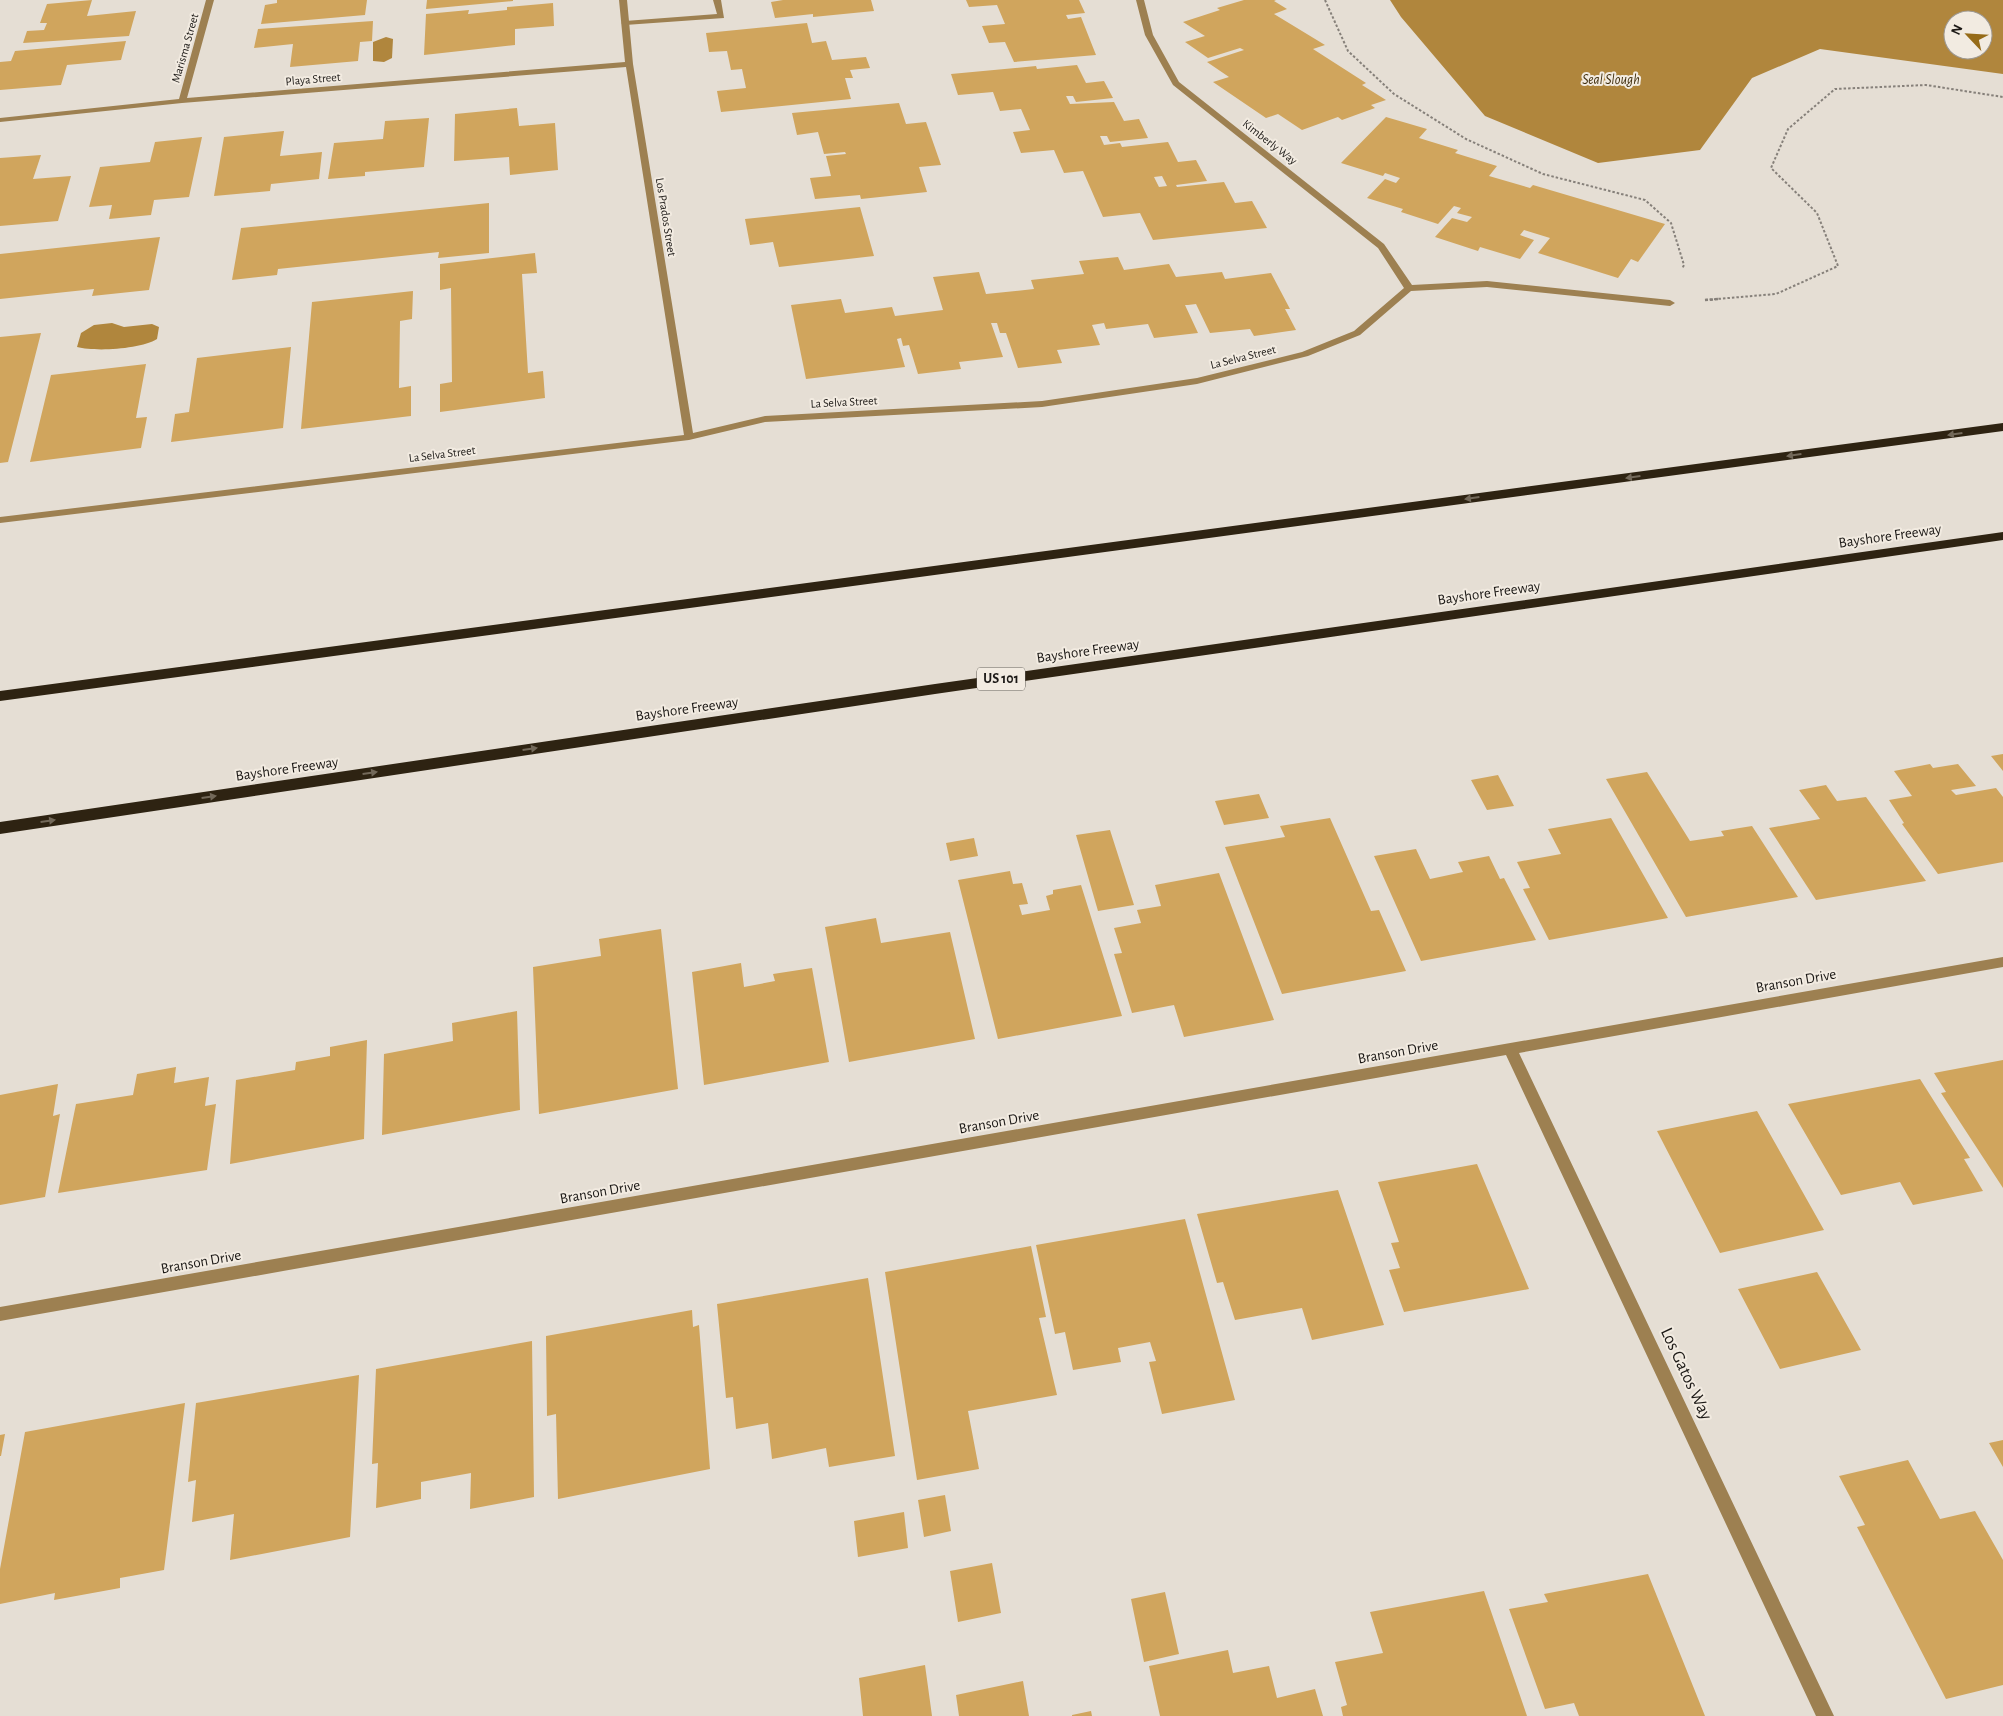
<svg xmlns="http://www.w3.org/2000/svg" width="2003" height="1716" font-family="'Alegreya Sans',sans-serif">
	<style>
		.water { fill: #b0863d; fill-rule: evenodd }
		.building { fill: #d0a55d; fill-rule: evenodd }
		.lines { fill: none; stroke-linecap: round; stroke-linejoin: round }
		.path-far1 { stroke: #86807a; stroke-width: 2; stroke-dasharray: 2.5 2; stroke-linecap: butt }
		.path { stroke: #86807a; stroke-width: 2.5; stroke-dasharray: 3 2; stroke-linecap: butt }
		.service { fill: #9d8051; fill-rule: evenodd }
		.minor { fill: #9d8051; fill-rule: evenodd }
		.motorway { fill: #2e2312; fill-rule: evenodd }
		.oneway { fill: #73695a }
		.labels { text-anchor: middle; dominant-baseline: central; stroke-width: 4; stroke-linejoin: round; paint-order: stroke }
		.far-street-label { font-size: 12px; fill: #1c1916; stroke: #f2ebe1 }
		.far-water-label { font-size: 14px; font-style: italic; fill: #3f2d0c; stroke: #f2ebe1 }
		.shield { fill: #f2ebe1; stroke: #5c5853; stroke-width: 1 }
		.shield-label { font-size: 14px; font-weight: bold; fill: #1c1916 }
		.street-label { font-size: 15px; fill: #1c1916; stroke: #f2ebe1 }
		.near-street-label { font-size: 18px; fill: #1c1916; stroke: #f2ebe1 }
	</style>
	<rect width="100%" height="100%" fill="#e5ded4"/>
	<!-- water -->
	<path class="water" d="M 1390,0 L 2003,0 L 2003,74 L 1820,49 L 1752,78 L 1700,150 L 1598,163 L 1485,116 L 1401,17 ZM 1953,20 L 1983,20 L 1983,50 L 1953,50 Z
		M 386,37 L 393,39 L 392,58 L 384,62 L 373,61 L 373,42 Z
		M 112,323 L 124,327 L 152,324 L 159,327 L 157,339 C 141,349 96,352 77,347 L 81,333 L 94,325 Z"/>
	<!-- building -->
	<path class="building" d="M 92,0 L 87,16 L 136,11 L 129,36 L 23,43 L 27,31 L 44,30 L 47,23 L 40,23 L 47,4 Z
		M 277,0 L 367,0 L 365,15 L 261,24 L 265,5 L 277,3 Z
		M 427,0 L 513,0 L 513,1 L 426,9 Z
		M 783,0 L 871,0 L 874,11 L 813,17 L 813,14 L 775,18 L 771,2 Z
		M 966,0 L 1079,0 L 1085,13 L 1066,15 L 1068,19 L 1081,17 L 1096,55 L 1014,62 L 1005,42 L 989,43 L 982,26 L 1005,24 L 997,5 L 969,7 Z
		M 1244,0 L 1276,0 L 1274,1 L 1287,9 L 1274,14 L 1325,45 L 1313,49 L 1366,83 L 1362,85 L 1386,100 L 1371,105 L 1375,108 L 1342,120 L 1338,117 L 1302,130 L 1278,114 L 1266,118 L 1213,82 L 1229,77 L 1207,62 L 1244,50 L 1240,48 L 1208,58 L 1185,42 L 1205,36 L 1183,22 L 1220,10 L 1217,8 Z
		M 553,3 L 554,26 L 515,29 L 515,45 L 424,55 L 426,14 L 469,10 L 468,14 L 507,10 L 507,7 Z
		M 373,21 L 372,41 L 360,42 L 358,61 L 290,67 L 293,44 L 254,48 L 258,29 Z
		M 807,23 L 812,43 L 826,41 L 832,60 L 866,57 L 870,68 L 850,70 L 853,78 L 845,78 L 851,99 L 721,112 L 717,91 L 746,88 L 742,69 L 731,70 L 727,51 L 709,52 L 706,33 Z
		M 126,41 L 121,60 L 67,65 L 61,85 L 0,90 L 0,62 L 11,61 L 15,51 Z
		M 1077,65 L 1086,83 L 1104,81 L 1113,98 L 1076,102 L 1073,96 L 1066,96 L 1070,104 L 1114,102 L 1124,121 L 1139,119 L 1148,138 L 1110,142 L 1107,136 L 1100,136 L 1104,145 L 1120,143 L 1122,147 L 1168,142 L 1178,162 L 1196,160 L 1207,181 L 1176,185 L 1177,187 L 1224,182 L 1235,203 L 1252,201 L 1267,228 L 1153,240 L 1140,213 L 1103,217 L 1083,171 L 1064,173 L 1054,150 L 1021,153 L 1013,132 L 1030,130 L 1021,109 L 1000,111 L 993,92 L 958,95 L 951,74 L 1036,66 L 1037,69 ZM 1162,176 L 1167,186 L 1159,187 L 1154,177 Z
		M 899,103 L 906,124 L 926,122 L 941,165 L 919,167 L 927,192 L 861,199 L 860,195 L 815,199 L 810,178 L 831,176 L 826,156 L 846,154 L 845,152 L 824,154 L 818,132 L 797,135 L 792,113 Z
		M 517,108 L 519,126 L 555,123 L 558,170 L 510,175 L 509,157 L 454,161 L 455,114 Z
		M 1386,117 L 1427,129 L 1419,138 L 1458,150 L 1455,153 L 1497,166 L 1489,176 L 1530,188 L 1533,185 L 1665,224 L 1638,262 L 1631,259 L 1618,278 L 1538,253 L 1550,238 L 1524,230 L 1520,235 L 1534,240 L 1520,259 L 1480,247 L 1478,251 L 1435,237 L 1452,218 L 1467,222 L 1472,217 L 1457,213 L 1461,208 L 1454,206 L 1438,224 L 1401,212 L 1403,209 L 1367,198 L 1385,179 L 1396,183 L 1400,178 L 1385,173 L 1383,176 L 1341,163 Z
		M 429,118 L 424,167 L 365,172 L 365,176 L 328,179 L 334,143 L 383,139 L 385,121 Z
		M 284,131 L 280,156 L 322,152 L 319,179 L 271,184 L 270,191 L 214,196 L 224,137 Z
		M 202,137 L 189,197 L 154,200 L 151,215 L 109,219 L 112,205 L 89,207 L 100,167 L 150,162 L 155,142 Z
		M 41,155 L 33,179 L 71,176 L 58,221 L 0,226 L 0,158 Z
		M 489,203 L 489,253 L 438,258 L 439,252 L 278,269 L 277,275 L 232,280 L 241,228 Z
		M 860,207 L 874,256 L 779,267 L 773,242 L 750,245 L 745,219 Z
		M 160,237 L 149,290 L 92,296 L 94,289 L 0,299 L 0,254 Z
		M 535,253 L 537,273 L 522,274 L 528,373 L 543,371 L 545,398 L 440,412 L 440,384 L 452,382 L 451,288 L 440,290 L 440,264 Z
		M 1118,257 L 1124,270 L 1169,264 L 1176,277 L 1222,272 L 1225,279 L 1271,273 L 1290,309 L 1285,309 L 1296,330 L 1254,336 L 1250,329 L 1210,333 L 1196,304 L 1188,305 L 1185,305 L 1198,333 L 1154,338 L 1148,324 L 1106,329 L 1104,323 L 1092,325 L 1100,345 L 1057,350 L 1062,363 L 1018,368 L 1006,333 L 1000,333 L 997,323 L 991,323 L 1003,357 L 959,362 L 961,369 L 918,374 L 909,345 L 903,346 L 901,338 L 897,339 L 905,367 L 806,379 L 791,305 L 841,299 L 845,313 L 892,307 L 895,316 L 943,310 L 933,277 L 979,272 L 986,294 L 1034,289 L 1031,280 L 1084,274 L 1079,261 Z
		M 413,291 L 412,319 L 400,321 L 399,388 L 411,386 L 411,416 L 301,429 L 312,302 Z
		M 41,333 L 8,462 L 0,463 L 0,337 Z
		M 291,347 L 283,428 L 171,442 L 175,414 L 189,412 L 197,358 Z
		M 146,364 L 136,418 L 147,417 L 141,448 L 30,462 L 51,375 Z
		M 2003,754 L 2003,771 L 1991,756 Z
		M 1930,764 L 1933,768 L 1958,764 L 1976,786 L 1951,790 L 1956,795 L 1996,788 L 2003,797 L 2003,862 L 1938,874 L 1902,824 L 1904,823 L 1889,800 L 1912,796 L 1894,771 Z
		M 1647,772 L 1690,841 L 1724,836 L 1721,831 L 1752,826 L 1798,897 L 1686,917 L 1606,779 Z
		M 1498,775 L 1514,806 L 1487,810 L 1471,780 Z
		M 1826,785 L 1837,801 L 1866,797 L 1926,881 L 1816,900 L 1769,828 L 1820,819 L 1799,790 Z
		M 1259,794 L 1269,818 L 1224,825 L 1215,801 Z
		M 1330,818 L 1371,911 L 1379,910 L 1406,971 L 1282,994 L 1225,847 L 1285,837 L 1280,826 Z
		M 1611,818 L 1668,918 L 1549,940 L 1523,889 L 1530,888 L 1517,862 L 1561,854 L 1548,829 Z
		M 1110,830 L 1134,905 L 1098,911 L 1076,835 Z
		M 974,838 L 978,856 L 950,861 L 946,843 Z
		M 1416,849 L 1430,879 L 1463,872 L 1458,862 L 1489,856 L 1500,879 L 1504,878 L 1536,940 L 1421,961 L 1374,856 Z
		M 1010,871 L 1013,884 L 1022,883 L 1028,904 L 1019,905 L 1022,915 L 1050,910 L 1046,896 L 1053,894 L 1053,890 L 1081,885 L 1122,1016 L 998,1039 L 958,880 Z
		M 1219,873 L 1274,1020 L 1184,1037 L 1174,1005 L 1132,1013 L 1114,954 L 1122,953 L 1114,928 L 1141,923 L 1137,910 L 1161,906 L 1155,885 Z
		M 876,918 L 881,943 L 950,932 L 975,1039 L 849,1062 L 825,927 Z
		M 661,929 L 678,1089 L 539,1114 L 533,967 L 601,956 L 599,939 Z
		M 741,963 L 744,987 L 775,981 L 773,974 L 812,968 L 829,1062 L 704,1085 L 692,972 Z
		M 517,1011 L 520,1110 L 382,1135 L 384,1054 L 453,1041 L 452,1023 Z
		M 367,1040 L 364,1139 L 230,1164 L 236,1080 L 295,1070 L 296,1062 L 330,1056 L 330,1047 Z
		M 2003,1060 L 2003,1188 L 1941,1093 L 1946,1092 L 1934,1073 Z
		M 176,1067 L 174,1083 L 209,1077 L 205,1106 L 216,1104 L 207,1170 L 58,1193 L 76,1104 L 133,1095 L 137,1074 Z
		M 1920,1079 L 1970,1158 L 1964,1159 L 1983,1191 L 1913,1205 L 1900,1182 L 1841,1195 L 1788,1104 Z
		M 58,1084 L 53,1116 L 60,1114 L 45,1197 L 0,1205 L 0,1095 Z
		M 1757,1111 L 1824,1230 L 1720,1253 L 1657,1131 Z
		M 1477,1164 L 1529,1289 L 1404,1312 L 1389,1270 L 1400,1268 L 1391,1243 L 1399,1242 L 1378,1182 Z
		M 1338,1190 L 1384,1325 L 1312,1340 L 1302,1308 L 1235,1320 L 1223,1282 L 1217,1283 L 1197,1214 Z
		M 1185,1219 L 1235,1400 L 1162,1414 L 1149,1362 L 1156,1361 L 1150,1342 L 1118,1348 L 1121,1362 L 1073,1370 L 1065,1332 L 1055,1334 L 1036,1245 Z
		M 1031,1246 L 1046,1317 L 1039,1318 L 1057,1395 L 968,1411 L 979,1469 L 917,1480 L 885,1272 Z
		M 1817,1272 L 1861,1350 L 1780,1369 L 1738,1289 Z
		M 868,1278 L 895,1456 L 829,1467 L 826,1448 L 772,1459 L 768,1423 L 736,1429 L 733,1397 L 726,1398 L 717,1304 Z
		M 692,1310 L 693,1327 L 699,1325 L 710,1469 L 558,1499 L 556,1414 L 547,1416 L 546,1336 Z
		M 532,1341 L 534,1497 L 470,1509 L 471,1473 L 421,1482 L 421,1499 L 376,1508 L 378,1463 L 372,1464 L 376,1369 Z
		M 359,1375 L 350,1537 L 230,1560 L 234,1514 L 192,1522 L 196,1480 L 188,1482 L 196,1403 Z
		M 185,1403 L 164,1570 L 120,1578 L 120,1588 L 54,1600 L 55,1593 L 0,1604 L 0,1569 L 25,1432 Z
		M 5,1434 L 1,1456 L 0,1456 L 0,1435 Z
		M 2003,1440 L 2003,1467 L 1989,1443 Z
		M 1908,1460 L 1940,1519 L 1975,1511 L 2003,1560 L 2003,1685 L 1946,1699 L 1857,1527 L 1865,1525 L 1839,1476 Z
		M 945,1495 L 951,1531 L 924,1537 L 918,1500 Z
		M 904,1512 L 908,1548 L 858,1557 L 854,1521 Z
		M 992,1563 L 1001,1613 L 958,1622 L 950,1571 Z
		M 1648,1574 L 1705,1716 L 1579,1716 L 1574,1703 L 1545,1709 L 1509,1609 L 1548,1602 L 1544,1594 Z
		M 1484,1591 L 1527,1716 L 1343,1716 L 1341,1707 L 1347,1705 L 1335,1662 L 1383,1653 L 1370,1612 Z
		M 1165,1592 L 1179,1654 L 1144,1662 L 1131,1599 Z
		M 1228,1650 L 1233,1673 L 1269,1666 L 1277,1698 L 1315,1689 L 1323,1716 L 1160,1716 L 1149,1666 Z
		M 925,1665 L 932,1716 L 863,1716 L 859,1678 Z
		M 1023,1681 L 1029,1716 L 959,1716 L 956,1695 Z
		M 1091,1711 L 1092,1716 L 1072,1716 L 1072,1715 Z"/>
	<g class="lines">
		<!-- path-far1 -->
		<path class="path-far1" d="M 1325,0 L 1348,51 L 1394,94 L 1466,139 L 1543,174 L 1645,200 L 1671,223 L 1684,265 L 1682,269
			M 1705,300 L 1776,294 L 1838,266 L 1817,213 L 1771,168 L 1788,129 L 1835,89 L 1926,85 L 2003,97"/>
		<!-- path -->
		<path class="path" d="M 1705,300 L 1719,299"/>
		<!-- service -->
		<path class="service" d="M 713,0 L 721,0 L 724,18 L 625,25 L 621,23 L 625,21 L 717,14 Z"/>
		<!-- minor -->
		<path class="minor" d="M 206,0 L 214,0 L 187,98 L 625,62 L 619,0 L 627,0 L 633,64 L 693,433 L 765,416 L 1042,401 L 1197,378 L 1302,352 L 1354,331 L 1404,288 L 1378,248 L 1173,85 L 1145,35 L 1136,0 L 1144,0 L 1153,35 L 1179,82 L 1384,244 L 1412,285 L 1487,281 L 1670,300 L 1675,303 L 1670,306 L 1487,287 L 1411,291 L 1360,335 L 1308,356 L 1197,384 L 1042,407 L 765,422 L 689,440 L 0,523 L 0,517 L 684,435 L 626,67 L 182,103 L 0,122 L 0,118 L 179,99 Z
			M 2003,957 L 2003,967 L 1519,1053 L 1834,1716 L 1816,1716 L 1506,1055 L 0,1321 L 0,1307 Z"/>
		<!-- motorway -->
		<path class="motorway" d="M 2003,423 L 2003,431 L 0,701 L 0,691 Z
			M 2003,532 L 2003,540 L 935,694 L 0,834 L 0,822 L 935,684 Z"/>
	</g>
	<!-- one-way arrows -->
	<defs><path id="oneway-solid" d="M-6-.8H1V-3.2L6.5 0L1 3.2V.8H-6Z" transform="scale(1.25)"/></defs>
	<g class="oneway">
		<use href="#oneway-solid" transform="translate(1955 434) rotate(172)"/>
		<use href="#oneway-solid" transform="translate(1794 455) rotate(172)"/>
		<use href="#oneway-solid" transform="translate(1633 477) rotate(172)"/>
		<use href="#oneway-solid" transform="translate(1472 498) rotate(172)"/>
		<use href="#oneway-solid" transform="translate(530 749) rotate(-8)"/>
		<use href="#oneway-solid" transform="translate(370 773) rotate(-8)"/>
		<use href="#oneway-solid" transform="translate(209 797) rotate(-8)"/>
		<use href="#oneway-solid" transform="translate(48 821) rotate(-8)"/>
	</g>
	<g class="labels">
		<!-- far-street labels -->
		<g class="far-street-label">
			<text transform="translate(185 48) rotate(-74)">Marisma Street</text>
			<text transform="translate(313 79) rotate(-5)">Playa Street</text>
			<text transform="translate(1270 142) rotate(38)">Kimberly Way</text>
			<text transform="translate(666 217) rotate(81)">Los Prados Street</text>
			<text transform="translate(1243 357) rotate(-14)">La Selva Street</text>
			<text transform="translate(844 402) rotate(-3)">La Selva Street</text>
			<text transform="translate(442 454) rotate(-7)">La Selva Street</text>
		</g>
		<!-- far-water labels -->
		<g class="far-water-label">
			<text x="1611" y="80">Seal Slough</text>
		</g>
		<!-- shield labels -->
		<rect class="shield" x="977" y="667.5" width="48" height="23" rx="4"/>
		<g class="shield-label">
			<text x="1001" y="679">US 101</text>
		</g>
		<!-- street labels -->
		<g class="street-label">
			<text transform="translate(1890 536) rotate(-8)">Bayshore Freeway</text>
			<text transform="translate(1489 593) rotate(-8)">Bayshore Freeway</text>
			<text transform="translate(1088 651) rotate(-8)">Bayshore Freeway</text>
			<text transform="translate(687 709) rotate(-8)">Bayshore Freeway</text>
			<text transform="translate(287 769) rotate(-8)">Bayshore Freeway</text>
			<text transform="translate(1796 981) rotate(-10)">Branson Drive</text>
			<text transform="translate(1398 1052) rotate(-10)">Branson Drive</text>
			<text transform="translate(999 1122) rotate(-10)">Branson Drive</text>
			<text transform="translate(600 1192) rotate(-10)">Branson Drive</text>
			<text transform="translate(201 1262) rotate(-10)">Branson Drive</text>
		</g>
		<!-- near-street labels -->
		<g class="near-street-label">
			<text transform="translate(1686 1374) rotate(65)">Los Gatos Way</text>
		</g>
	</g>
	<!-- north arrow -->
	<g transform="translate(1968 35) rotate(295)"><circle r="24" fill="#f2ebe1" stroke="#9c9790"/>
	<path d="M0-4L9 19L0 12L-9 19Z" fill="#966b18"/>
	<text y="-8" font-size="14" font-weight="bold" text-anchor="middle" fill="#1c1916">N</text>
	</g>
</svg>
